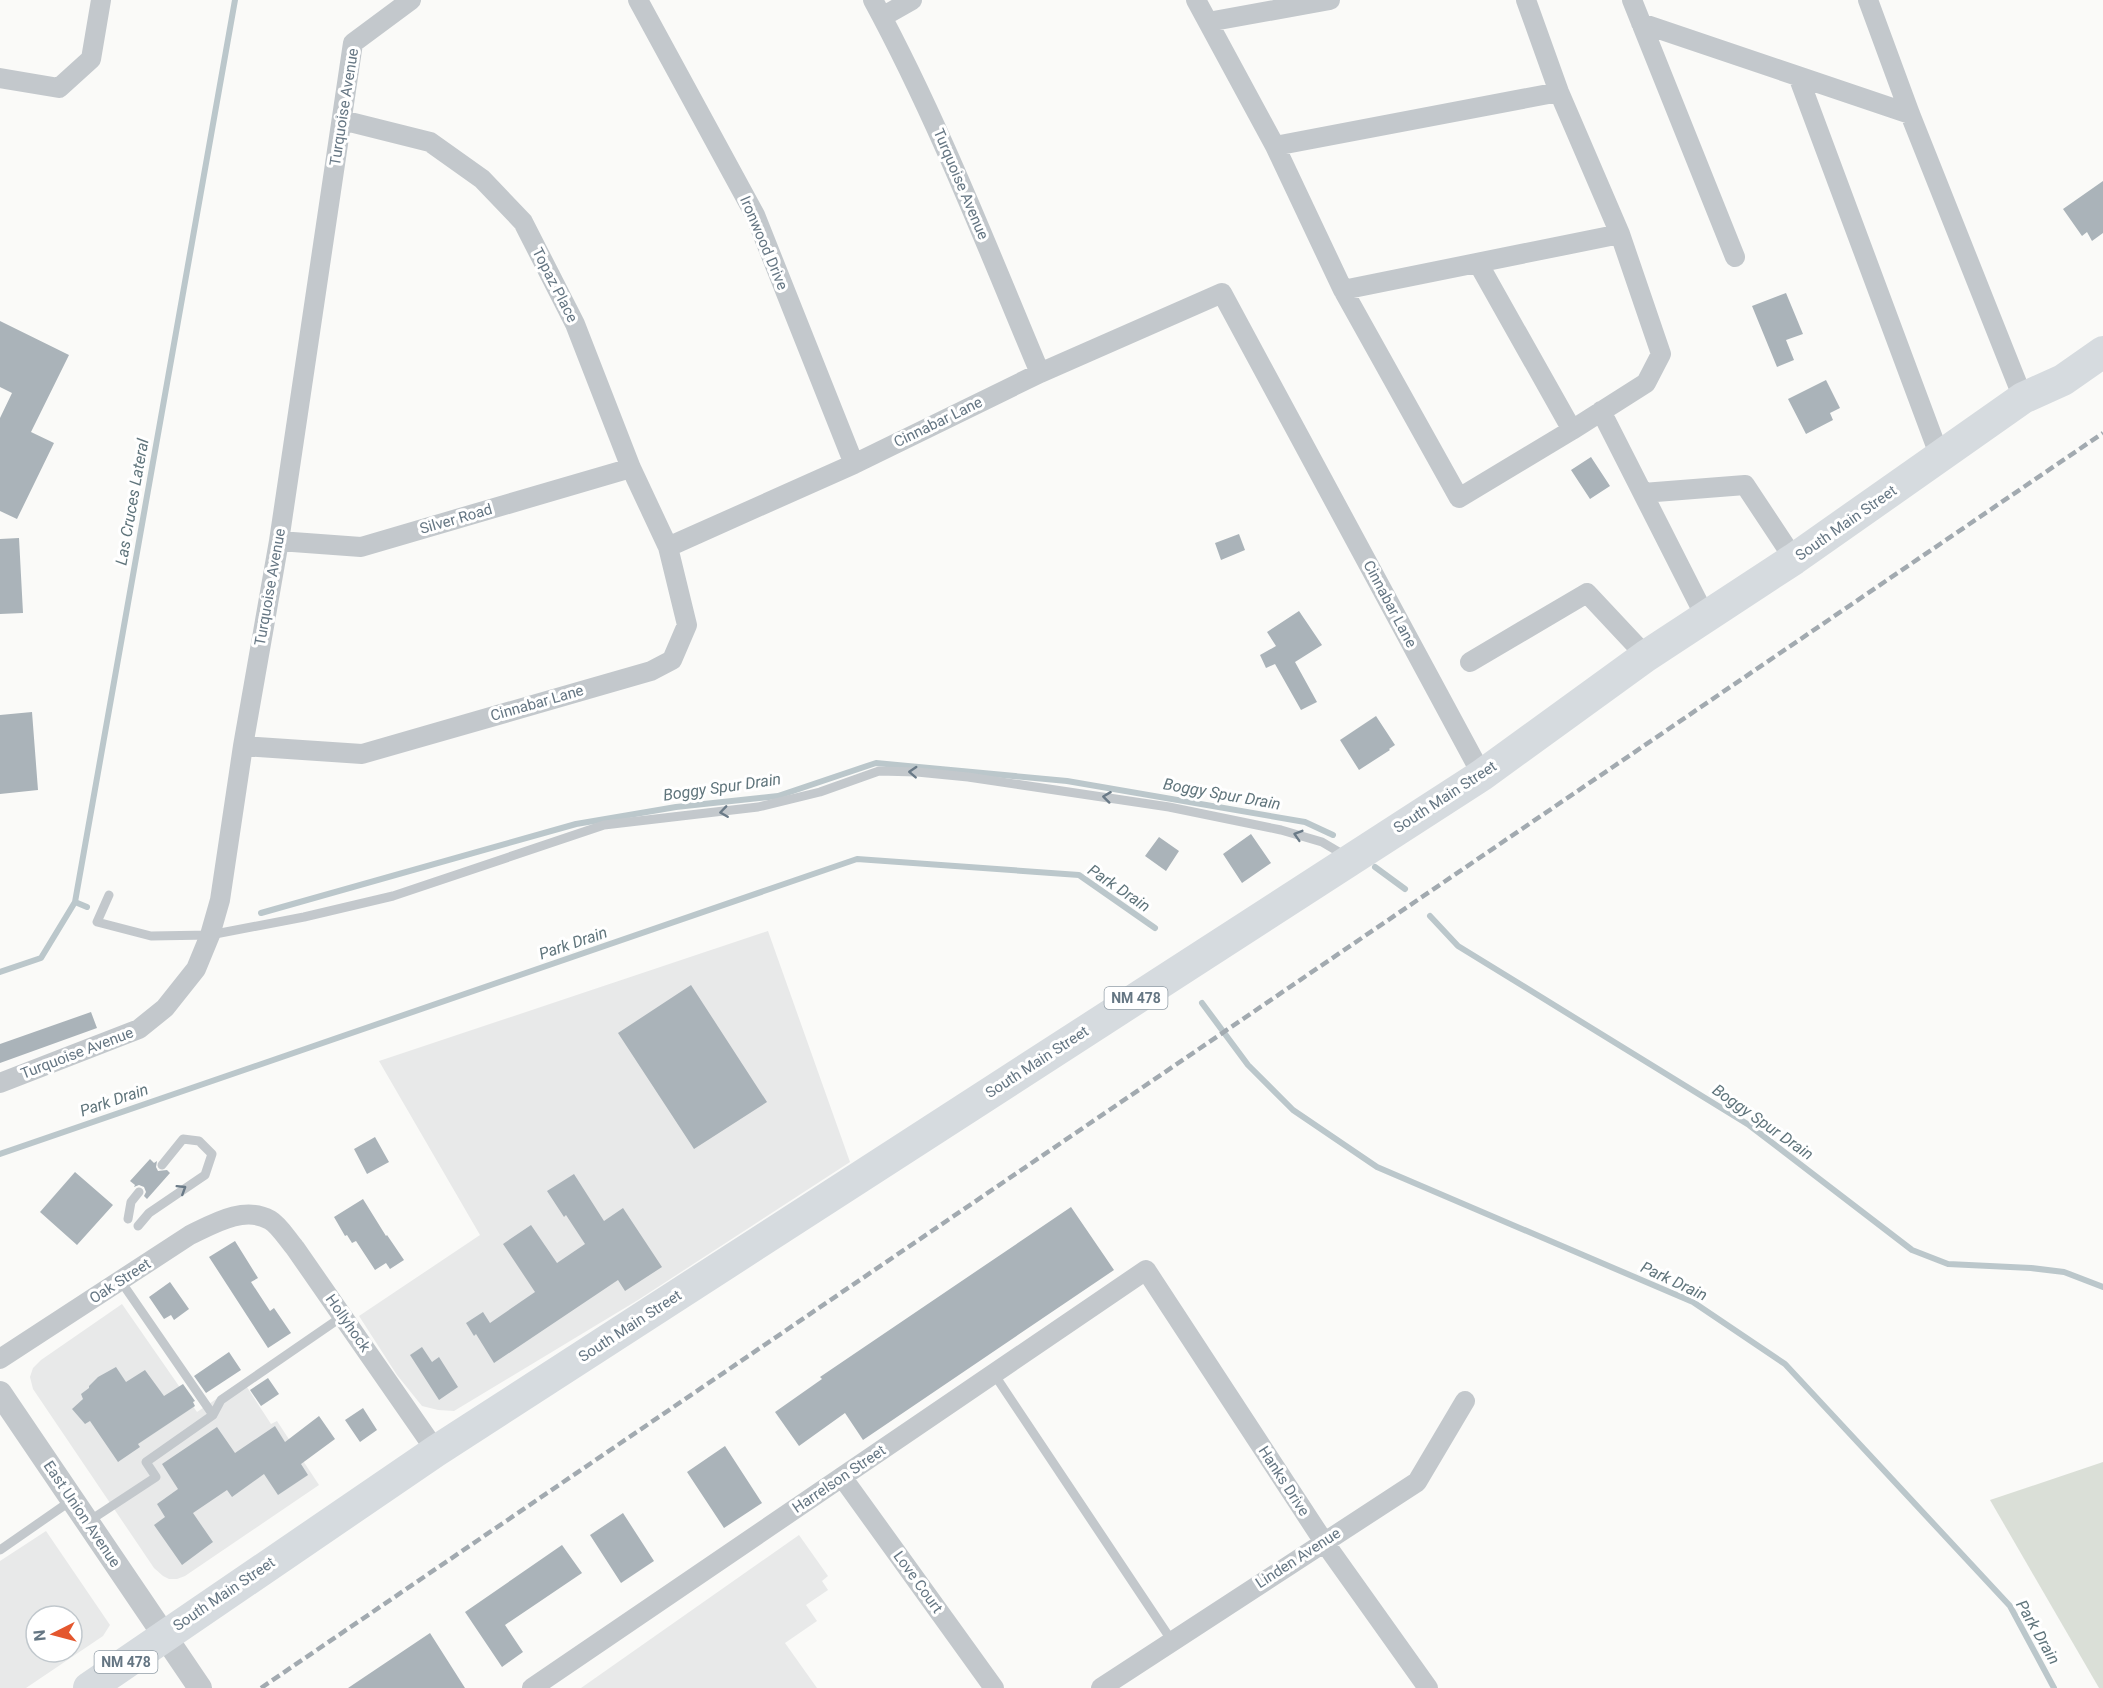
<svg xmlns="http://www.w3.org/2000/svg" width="2103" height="1688" font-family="Roboto,sans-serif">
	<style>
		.built { fill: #e8e9e9; fill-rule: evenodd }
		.green { fill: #dadfd7 }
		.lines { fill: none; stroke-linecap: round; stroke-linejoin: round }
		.stream { stroke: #bbc7cb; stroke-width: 6 }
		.building { fill: #aab3b9 }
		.service { stroke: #c3c8cc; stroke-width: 9 }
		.minor { stroke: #c3c8cc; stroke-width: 20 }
		.tertiary { stroke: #c3c8cc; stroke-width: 24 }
		.primary { stroke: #d6dbdf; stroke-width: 32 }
		.rail { stroke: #a2aab0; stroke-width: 4.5; stroke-dasharray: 9 4.5; stroke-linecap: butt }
		.oneway { stroke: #6a7a87 }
		.labels { text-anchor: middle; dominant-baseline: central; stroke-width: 6; stroke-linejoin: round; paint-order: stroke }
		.shield { fill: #fff; stroke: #939fa8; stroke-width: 1.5 }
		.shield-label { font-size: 14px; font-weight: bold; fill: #657683 }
		.street-label { font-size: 15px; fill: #657683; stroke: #fff }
		.water-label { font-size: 16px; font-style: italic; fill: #60757c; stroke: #fff }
	</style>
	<rect width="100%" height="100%" fill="#fafaf8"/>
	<!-- built -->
	<path class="built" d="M 768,931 L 850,1162 L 638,1300 L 454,1411 L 438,1410 L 422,1406 L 397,1375 L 359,1316 L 480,1235 L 379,1061 Z
		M 122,1304 L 197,1412 L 243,1381 L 271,1424 L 277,1421 L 319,1485 L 185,1576 L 177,1579 L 169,1579 L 163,1576 L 154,1568 L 33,1389 L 30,1377 L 33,1368 L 41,1360 Z
		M 46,1531 L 110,1625 L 103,1636 L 26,1688 L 0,1688 L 0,1561 ZM 36,1616 L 72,1616 L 72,1652 L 36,1652 Z
		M 799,1535 L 828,1576 L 822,1581 L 828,1590 L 806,1605 L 817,1621 L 785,1643 L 817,1688 L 581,1688 Z"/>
	<!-- green -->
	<path class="green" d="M 2103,1462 L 2103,1688 L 2099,1688 L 1990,1500 Z"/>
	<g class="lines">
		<!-- stream -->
		<path class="stream" d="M 1375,867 L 1405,889
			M 75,902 L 87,907
			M 261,913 L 576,824 L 676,807 L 778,796 L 876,763 L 1067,781 L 1305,822 L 1333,835
			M 1430,916 L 1458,946 L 1749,1125 L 1912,1250 L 1948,1264 L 2031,1268 L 2064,1272 L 2103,1287
			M 0,972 L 41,958 L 75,902 L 235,0
			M 1202,1003 L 1248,1065 L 1293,1110 L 1377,1167 L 1693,1302 L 1785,1364 L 2010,1606 L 2054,1688
			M 0,1154 L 857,859 L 1079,875 L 1155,928"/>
	</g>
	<!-- building -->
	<path class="building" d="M 2103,181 L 2103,233 L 2092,241 L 2087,232 L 2082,236 L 2063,209 Z
		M 1786,293 L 1803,334 L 1786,340 L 1794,360 L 1777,367 L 1752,306 Z
		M 0,321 L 69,355 L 31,432 L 54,443 L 17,519 L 0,511 L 0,418 L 12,393 L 0,387 Z
		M 1826,380 L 1840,408 L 1830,413 L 1833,420 L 1806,434 L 1788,399 Z
		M 1591,457 L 1610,486 L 1590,499 L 1571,470 Z
		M 1239,534 L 1245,550 L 1221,560 L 1215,543 Z
		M 19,538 L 23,613 L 0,614 L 0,539 Z
		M 1299,611 L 1322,645 L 1295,662 L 1317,702 L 1301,710 L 1275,664 L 1266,668 L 1260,655 L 1276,646 L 1267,632 Z
		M 32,712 L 38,790 L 0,794 L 0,715 Z
		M 1376,716 L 1395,745 L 1389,749 L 1390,750 L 1359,770 L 1340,740 Z
		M 1251,834 L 1271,863 L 1242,883 L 1223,854 Z
		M 1159,837 L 1179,851 L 1166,871 L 1145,856 Z
		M 691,985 L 767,1102 L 694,1149 L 618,1033 Z
		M 91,1012 L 97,1028 L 0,1063 L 0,1044 Z
		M 375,1137 L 389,1162 L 367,1174 L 354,1149 Z
		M 150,1159 L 154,1163 L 157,1161 L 156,1167 L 158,1171 L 167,1170 L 170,1173 L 147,1199 L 144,1196 L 146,1192 L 144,1187 L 139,1185 L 134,1187 L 135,1185 L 130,1181 Z
		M 75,1172 L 113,1205 L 77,1245 L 40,1212 Z
		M 574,1174 L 604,1221 L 623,1208 L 662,1267 L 625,1291 L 618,1280 L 494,1363 L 476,1334 L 474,1336 L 466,1323 L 483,1312 L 490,1323 L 535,1292 L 503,1244 L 531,1225 L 557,1263 L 585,1244 L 566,1215 L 564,1217 L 547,1191 Z
		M 363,1199 L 386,1236 L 387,1235 L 404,1260 L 390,1269 L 386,1263 L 375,1270 L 356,1241 L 352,1243 L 347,1235 L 345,1236 L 334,1217 Z
		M 1071,1207 L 1114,1270 L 863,1440 L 845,1413 L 799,1446 L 775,1412 L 822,1379 L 820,1377 Z
		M 235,1241 L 258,1278 L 251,1282 L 270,1311 L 274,1308 L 291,1333 L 268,1348 L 209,1257 Z
		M 170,1282 L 189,1309 L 174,1320 L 171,1315 L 164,1319 L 149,1297 Z
		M 422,1347 L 432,1362 L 439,1357 L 458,1387 L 439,1400 L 410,1355 Z
		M 229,1352 L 241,1370 L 206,1393 L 194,1376 Z
		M 116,1367 L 126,1382 L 145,1370 L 164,1396 L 183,1384 L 195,1401 L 193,1402 L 195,1406 L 138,1444 L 140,1447 L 118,1462 L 90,1421 L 85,1424 L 72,1409 L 83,1399 L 81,1394 L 89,1388 L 89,1386 L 98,1377 Z
		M 268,1378 L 279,1394 L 261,1406 L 250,1390 Z
		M 363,1408 L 377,1430 L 360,1442 L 345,1420 Z
		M 319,1416 L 335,1439 L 301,1464 L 308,1475 L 278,1495 L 264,1474 L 232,1497 L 227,1490 L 193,1513 L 213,1542 L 182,1565 L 154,1525 L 165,1517 L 157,1504 L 178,1489 L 162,1464 L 217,1427 L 235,1453 L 275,1426 L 285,1442 Z
		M 725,1446 L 762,1503 L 724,1528 L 687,1472 Z
		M 623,1513 L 654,1561 L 621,1583 L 590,1535 Z
		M 562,1545 L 582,1573 L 505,1625 L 523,1652 L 502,1667 L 465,1612 Z
		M 430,1633 L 465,1688 L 348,1688 Z"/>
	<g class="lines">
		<!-- service -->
		<path class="service" d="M 109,895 L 97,922 L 151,936 L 210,935 L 304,917 L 393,896 L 604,825 L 758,807 L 820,792 L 879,771 L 917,772 L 968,777 L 1169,807 L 1281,830 L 1322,842 L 1344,855
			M 128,1219 L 131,1202 L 139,1192
			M 138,1226 L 149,1213 L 205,1175 L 212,1154 L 199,1141 L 183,1139 L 162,1165
			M 994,1374 L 1172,1641
			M 213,1415 L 221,1400 L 343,1316
			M 89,1521 L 156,1477 L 146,1462 L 213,1415 L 120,1280
			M 0,1550 L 72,1500"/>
		<!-- minor -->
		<path class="minor" d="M 638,0 L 755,215 L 854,464
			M 873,0 C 938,120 987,247 1040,373
			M 1196,0 L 1275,146 L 1343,290 L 1459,498 L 1572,430 L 1646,383 L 1661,354 L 1620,234 L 1559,92 L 1526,0
			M 1632,0 L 1735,257
			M 1868,0 L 1910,114 L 2023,398
			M 882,17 L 912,0
			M 1208,22 L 1330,0
			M 1641,23 L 1910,114
			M 1798,76 L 1940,457
			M 0,78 L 59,88 L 91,59 L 101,0
			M 1275,146 L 1559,92
			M 1478,263 L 1572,430
			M 1343,290 L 1620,234
			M 1601,411 L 1705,616
			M 1643,493 L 1745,485 L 1794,559
			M 279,541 L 361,547 L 631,468
			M 668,547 L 854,464 L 1040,373 L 1222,293 L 1482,775
			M 1470,662 L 1587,593 L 1646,656
			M 243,746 L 362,754 L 651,671 L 672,660 L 687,625 L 668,547 L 631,468 L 575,324 L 523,222 L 482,179 L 430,142 L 342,120
			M 0,1083 L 139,1029 L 165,1008 L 196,969 L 210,935 L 220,900 L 243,746 L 279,541 L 353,43 L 411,0
			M 0,1359 L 190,1235 C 213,1224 244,1205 270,1220 C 279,1225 288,1240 295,1248 L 436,1451
			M 842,1477 L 994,1688
			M 532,1688 L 1146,1270 L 1324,1542 L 1428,1688
			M 1101,1688 L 1417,1482 L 1465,1401"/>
		<!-- tertiary -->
		<path class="tertiary" d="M 0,1393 L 200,1688"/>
		<!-- primary -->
		<path class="primary" d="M 89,1688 L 436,1451 L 1482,775 L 1646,656 L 1794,559 L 2023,398 L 2063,380 L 2103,352"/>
		<!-- rail -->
		<path class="rail" d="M 261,1688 L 2103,433"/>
	</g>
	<!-- one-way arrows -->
	<defs><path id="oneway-chevron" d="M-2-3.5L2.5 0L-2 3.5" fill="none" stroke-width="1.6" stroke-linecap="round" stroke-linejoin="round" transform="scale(1.5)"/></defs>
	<g class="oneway">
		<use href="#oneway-chevron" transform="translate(913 772) rotate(-177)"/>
		<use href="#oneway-chevron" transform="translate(1107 797) rotate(-173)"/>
		<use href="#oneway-chevron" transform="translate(724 812) rotate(172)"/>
		<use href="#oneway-chevron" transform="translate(1298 835) rotate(-163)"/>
		<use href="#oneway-chevron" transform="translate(182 1189) rotate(-32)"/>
	</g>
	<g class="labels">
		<!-- shield labels -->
		<g class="shield">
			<rect x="1104.5" y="987" width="63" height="22" rx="4.5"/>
			<rect x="94.5" y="1651" width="63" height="22" rx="4.5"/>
		</g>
		<g class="shield-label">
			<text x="1136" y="998">NM 478</text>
			<text x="126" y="1662">NM 478</text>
		</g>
		<!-- street labels -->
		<g class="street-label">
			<text transform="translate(344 107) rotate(-81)">Turquoise Avenue</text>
			<text transform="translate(961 184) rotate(67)">Turquoise Avenue</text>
			<text transform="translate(764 243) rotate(67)">Ironwood Drive</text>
			<text transform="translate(555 285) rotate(63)">Topaz Place</text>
			<text transform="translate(938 422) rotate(-26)">Cinnabar Lane</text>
			<text transform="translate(456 519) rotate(-16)">Silver Road</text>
			<text transform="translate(1846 523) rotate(-35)">South Main Street</text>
			<text transform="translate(270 587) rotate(-80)">Turquoise Avenue</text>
			<text transform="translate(1390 604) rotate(62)">Cinnabar Lane</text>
			<text transform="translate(537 703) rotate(-16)">Cinnabar Lane</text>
			<text transform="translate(1445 797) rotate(-33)">South Main Street</text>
			<text transform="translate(77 1053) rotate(-21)">Turquoise Avenue</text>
			<text transform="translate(1037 1062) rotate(-33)">South Main Street</text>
			<text transform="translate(120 1281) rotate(-33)">Oak Street</text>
			<text transform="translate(348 1323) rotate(55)">Hollyhock</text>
			<text transform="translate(630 1326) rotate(-33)">South Main Street</text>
			<text transform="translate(839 1479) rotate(-34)">Harrelson Street</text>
			<text transform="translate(1284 1481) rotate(57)">Hanks Drive</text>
			<text transform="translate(82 1514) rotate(56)">East Union Avenue</text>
			<text transform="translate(1298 1558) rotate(-33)">Linden Avenue</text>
			<text transform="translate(918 1582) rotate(54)">Love Court</text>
			<text transform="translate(224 1594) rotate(-34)">South Main Street</text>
		</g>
		<!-- water labels -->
		<g class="water-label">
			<text transform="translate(132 502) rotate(-80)">Las Cruces Lateral</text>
			<text transform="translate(722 787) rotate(-8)">Boggy Spur Drain</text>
			<text transform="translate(1222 794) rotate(10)">Boggy Spur Drain</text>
			<text transform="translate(1119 888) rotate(34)">Park Drain</text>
			<text transform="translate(573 943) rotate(-19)">Park Drain</text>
			<text transform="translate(114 1100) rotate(-19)">Park Drain</text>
			<text transform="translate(1763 1122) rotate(35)">Boggy Spur Drain</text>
			<text transform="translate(1674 1281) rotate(25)">Park Drain</text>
			<text transform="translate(2038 1632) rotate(60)">Park Drain</text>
		</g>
	</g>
	<!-- north arrow -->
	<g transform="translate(54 1634) rotate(264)"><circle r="28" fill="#ffffff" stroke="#c1c8cd" stroke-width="1.5"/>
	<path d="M0-4.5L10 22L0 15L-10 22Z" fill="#e4572e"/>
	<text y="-9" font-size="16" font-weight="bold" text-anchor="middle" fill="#657683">N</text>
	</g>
</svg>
